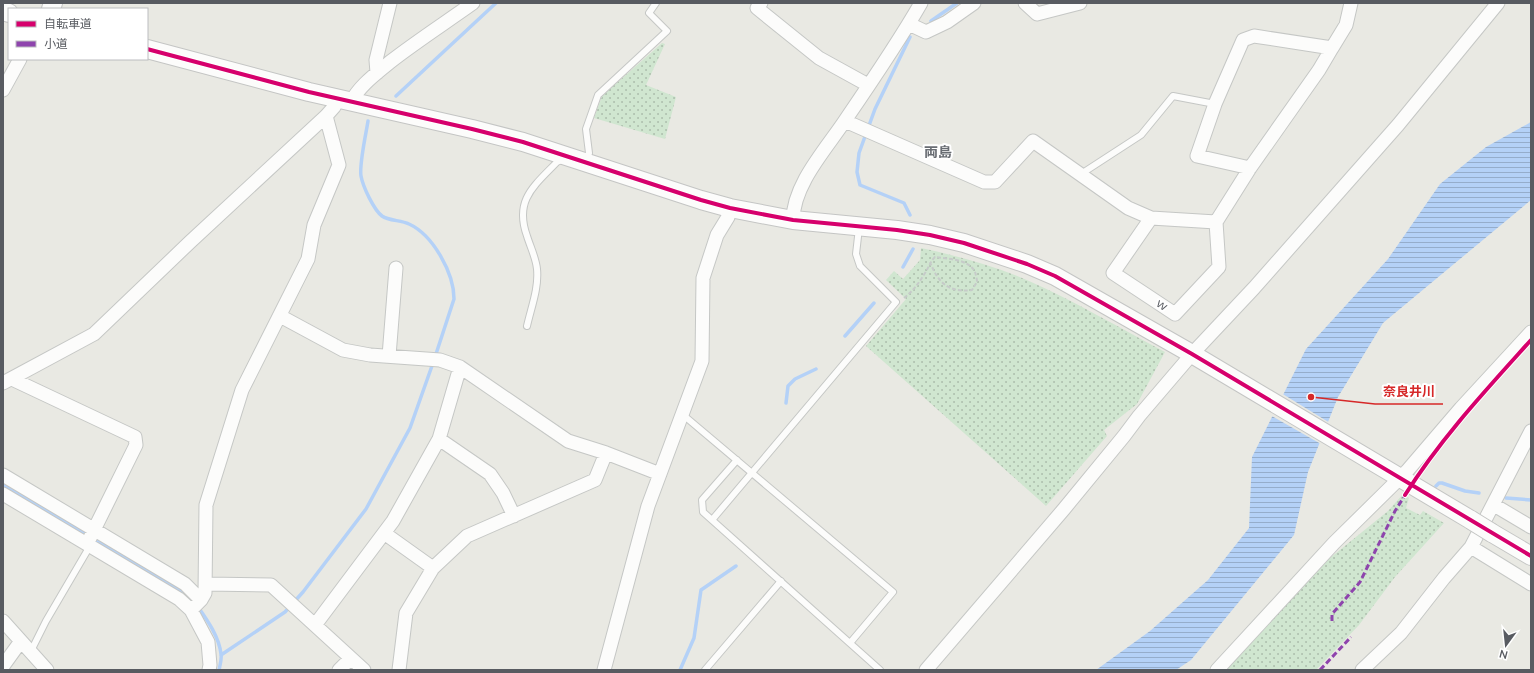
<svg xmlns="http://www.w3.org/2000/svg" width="1534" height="673" font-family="'Nunito Sans','Noto Sans JP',sans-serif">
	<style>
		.park { fill: url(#park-dots) }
		.water { fill: url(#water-rules) }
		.pier { fill: #e9e9e3 }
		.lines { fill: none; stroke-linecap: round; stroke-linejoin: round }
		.stream { stroke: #b4d1f7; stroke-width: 3.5 }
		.lane-casing { stroke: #c5c7c5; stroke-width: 8 }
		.street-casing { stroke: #c5c7c5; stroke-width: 15 }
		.secondary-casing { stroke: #c4c5c4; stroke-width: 20 }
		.path { stroke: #c6cbc9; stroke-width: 2; stroke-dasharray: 4 2; stroke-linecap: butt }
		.lane { stroke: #fcfcfb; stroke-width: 6 }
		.street { stroke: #fcfcfb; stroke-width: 13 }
		.secondary { stroke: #fcfcfb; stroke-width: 18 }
		.secondary-bridge-casing { stroke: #c4c5c4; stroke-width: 20; stroke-linecap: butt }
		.secondary-bridge { stroke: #fcfcfb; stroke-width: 18 }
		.quiet { stroke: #8e44ad; stroke-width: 3; stroke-dasharray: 6 3; stroke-linecap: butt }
		.cycleway-casing { stroke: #fff; stroke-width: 6 }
		.cycleway { stroke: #d6006c; stroke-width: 4 }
		.labels { text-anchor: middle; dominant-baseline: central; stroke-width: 4; stroke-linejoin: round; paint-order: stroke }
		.street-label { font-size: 12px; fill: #585b61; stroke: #fff }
		.quarter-label { font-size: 14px; font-weight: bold; fill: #696d73; stroke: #fff }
		.leader { fill: none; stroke: #d62828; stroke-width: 1.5 }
		.callout-dot { fill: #d62828; stroke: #fff; stroke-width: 1.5 }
		.callout-label { font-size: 13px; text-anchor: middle; font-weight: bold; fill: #d62828; stroke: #fff; stroke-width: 4; stroke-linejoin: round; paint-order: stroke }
	</style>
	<defs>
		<pattern id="park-dots" width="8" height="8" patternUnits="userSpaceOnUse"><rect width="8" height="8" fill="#d0e6d0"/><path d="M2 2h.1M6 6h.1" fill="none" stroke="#acbdac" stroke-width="1.8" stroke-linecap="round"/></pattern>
		<pattern id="water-rules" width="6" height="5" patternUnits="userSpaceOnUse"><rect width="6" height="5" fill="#b4d1f7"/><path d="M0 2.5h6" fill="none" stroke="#95adcb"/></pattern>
	</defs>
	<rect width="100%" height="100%" fill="#e9e9e3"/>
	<!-- park -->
	<path class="park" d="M 662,43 L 665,44 L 646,85 L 676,97 L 665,139 L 594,118 L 602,96 Z
		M 921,248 C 958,256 995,266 1029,281 C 1076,302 1120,328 1165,352 L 1137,404 L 1104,430 L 1107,436 L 1046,506 L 866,346 L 906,299 L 886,280 L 894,271 L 903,279 L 920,260 Z
		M 1403,494 L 1409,498 L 1406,508 L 1420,515 L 1423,511 L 1444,523 L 1395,577 L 1359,625 L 1316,670 L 1223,670 L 1330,558 L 1388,511 Z"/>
	<!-- water -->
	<path class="water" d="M 1531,122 L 1531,200 L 1383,323 L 1338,397 L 1308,472 L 1294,535 L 1191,660 L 1176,670 L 1096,670 L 1150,631 L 1208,580 L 1249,528 L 1252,457 L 1306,349 L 1388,259 L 1440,184 L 1486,147 Z"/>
	<!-- pier -->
	<path class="pier" d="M 1281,393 L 1330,423 L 1321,444 L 1270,415 Z"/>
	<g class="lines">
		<!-- stream -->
		<path class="stream" d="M 931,21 L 957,3
			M 910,37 L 875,109 L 859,153 L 857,172 L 860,185 L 904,203 L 910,215
			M 396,96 L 496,3
			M 368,121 C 366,134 359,165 361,176 C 363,187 374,210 382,216 C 389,221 401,220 409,224 C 433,235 454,273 454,299 L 435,357
			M 903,267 L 913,249
			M 845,336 L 874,303
			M 786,403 L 788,386 L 795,379 L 816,369
			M 3,484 L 88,535
			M 1436,486 L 1439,483 L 1442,483 L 1465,491 L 1479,493
			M 1506,498 L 1531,500
			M 93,538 L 183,592 L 189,596
			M 198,607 C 208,621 219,637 221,654 C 222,659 220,665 219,670
			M 221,655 L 285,612 L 303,592 L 366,509 L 410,428 L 433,363
			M 680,670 L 694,638 L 701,590 L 736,566"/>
		<!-- lane casing -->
		<g class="lane-casing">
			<path id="lane" d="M 586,162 L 589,153 L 586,129 L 598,95 L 667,31 L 649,13 L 656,3
				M 1081,174 L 1141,135 L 1173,96 L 1215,104
				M 527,326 C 531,308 539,288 537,269 C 536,258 530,246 527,236 C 514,200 534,186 557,162 L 563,159
				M 682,414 L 893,592 L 850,643
				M 737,460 L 702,500 L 703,512 L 880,670
				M 712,520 L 896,302 L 860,266 L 856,254 L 859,228
				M 31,651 L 46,621 L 90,546
				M 705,670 L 781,581"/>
		</g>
		<!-- street casing -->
		<g class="street-casing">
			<path id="street" d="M 761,3 L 757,8 L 819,58 L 868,85
				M 1025,3 L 1037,14 L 1080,3
				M 909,24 L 926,32 L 947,22 L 974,3
				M 1332,48 L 1346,25 L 1351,3
				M 377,73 L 376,60 L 390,3
				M 3,90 L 20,59
				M 351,102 C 360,85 376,74 390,62 C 417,41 445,23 473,3
				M 845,121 L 984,182 L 995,182 L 1033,141 L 1128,208 L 1151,218 L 1216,222
				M 1151,218 L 1113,273 L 1175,314 L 1219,267 L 1216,222
				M 793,220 C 793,184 827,148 846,119 C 872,81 898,43 921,3
				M 1216,222 L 1250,168 L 1319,70 L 1332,48 L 1254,36 L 1243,40 L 1215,104 L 1197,156 L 1250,168
				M 280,316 L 343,350 L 370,355 L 440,360 L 460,367 L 568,441 L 606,453 L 660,474
				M 389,356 L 396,268
				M 12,379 L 135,437 L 136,445 L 87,544
				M 3,383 L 94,334 L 190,242 L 326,116 L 334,107 L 338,99
				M 439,439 L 490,474 L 503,493 L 514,516
				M 3,475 L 185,584 L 201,600
				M 3,494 L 179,599 L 191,610 L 208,642 L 210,665 L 209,670
				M 1494,505 L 1531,527
				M 384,533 L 433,568
				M 1471,547 L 1531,584
				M 206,584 L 271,585 L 364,670
				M 191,610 L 201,600 L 205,593 L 206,505 L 242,390 L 308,259 L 314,225 L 339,165 L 326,116
				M 3,621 L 47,670
				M 315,625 L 393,521 L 439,439 L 460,367
				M 3,666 L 21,641
				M 339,670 L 351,658
				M 399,670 L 406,613 L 433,568 L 467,536 L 595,480 L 606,453
				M 604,670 L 648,506 L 702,361 L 703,278 L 717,235 L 728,217 L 730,208
				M 926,670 L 1064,509 L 1124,436 L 1139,416 L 1192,354 L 1254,288 L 1398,125 L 1498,3
				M 1217,670 L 1334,543 L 1407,471 L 1461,408 L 1531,332
				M 1362,670 L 1401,633 L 1444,578 L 1471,547 L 1531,431"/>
		</g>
		<!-- secondary casing -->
		<g class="secondary-casing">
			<path id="secondary" d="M 51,9 L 53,3
				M 3,11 L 9,13
				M 147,49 L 309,92 L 472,129 L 523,142 L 701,200 L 730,208 L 793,220 L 897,230 L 930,235 L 964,243 L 1027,264 L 1055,276 L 1192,354 L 1471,520
				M 1492,533 L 1531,556"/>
		</g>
		<!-- path -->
		<path class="path" d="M 904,298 C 913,291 919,283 925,273 C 929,267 930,262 935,257 C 948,259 969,259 975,272 C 976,275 977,279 977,282 L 972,290 C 949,293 938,283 930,262"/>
		<!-- lane -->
		<use href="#lane" class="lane"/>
		<!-- street -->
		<use href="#street" class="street"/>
		<!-- secondary -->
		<use href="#secondary" class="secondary"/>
		<!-- secondary-bridge casing -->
		<g class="secondary-bridge-casing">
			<path id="secondary-bridge" d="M 1471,520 L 1492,533"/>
		</g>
		<!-- secondary-bridge -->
		<use href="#secondary-bridge" class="secondary-bridge"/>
		<!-- quiet -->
		<path class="quiet" d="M 1332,621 L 1332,614 L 1360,582 L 1395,511 L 1407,492
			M 1320,670 L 1351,637"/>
		<!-- cycleway casing -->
		<g class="cycleway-casing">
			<path id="cycleway" d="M 147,49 L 309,92 L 472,129 L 523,142 L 701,200 L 730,208 L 793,220 L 897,230 L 930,235 L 964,243 L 1027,264 L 1055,276 L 1192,354 L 1531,556
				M 1405,495 C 1441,438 1486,390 1531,340"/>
		</g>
		<!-- cycleway -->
		<use href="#cycleway" class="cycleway"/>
	</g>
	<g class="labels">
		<!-- street labels -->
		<g class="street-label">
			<text transform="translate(1162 305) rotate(33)">ｗ</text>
		</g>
		<!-- quarter labels -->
		<g class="quarter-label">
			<text x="938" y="152">両島</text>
		</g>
	</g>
	<!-- callouts -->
	<path class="leader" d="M1311 397L1375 404H1443"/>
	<circle class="callout-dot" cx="1311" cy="397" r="4"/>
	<g class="callout-label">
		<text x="1409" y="396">奈良井川</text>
	</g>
	<!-- border -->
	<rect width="1534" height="673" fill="none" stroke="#585b61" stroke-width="8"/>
	<!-- legend -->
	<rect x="8" y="8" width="140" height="52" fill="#ffffff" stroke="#bcbdc0"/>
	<rect x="16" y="21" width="20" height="6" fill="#d6006c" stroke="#bcbdc0"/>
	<text x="44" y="28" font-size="12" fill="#585b61">自転車道</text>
	<rect x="16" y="41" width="20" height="6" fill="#8e44ad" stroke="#bcbdc0"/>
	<text x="44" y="48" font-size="12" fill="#585b61">小道</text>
	<!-- north arrow -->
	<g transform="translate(1506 645) rotate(195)" stroke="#ffffff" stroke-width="3" paint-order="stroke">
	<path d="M0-3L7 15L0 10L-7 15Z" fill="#585b61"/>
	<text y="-6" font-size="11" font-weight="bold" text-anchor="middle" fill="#585b61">N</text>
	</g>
</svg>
